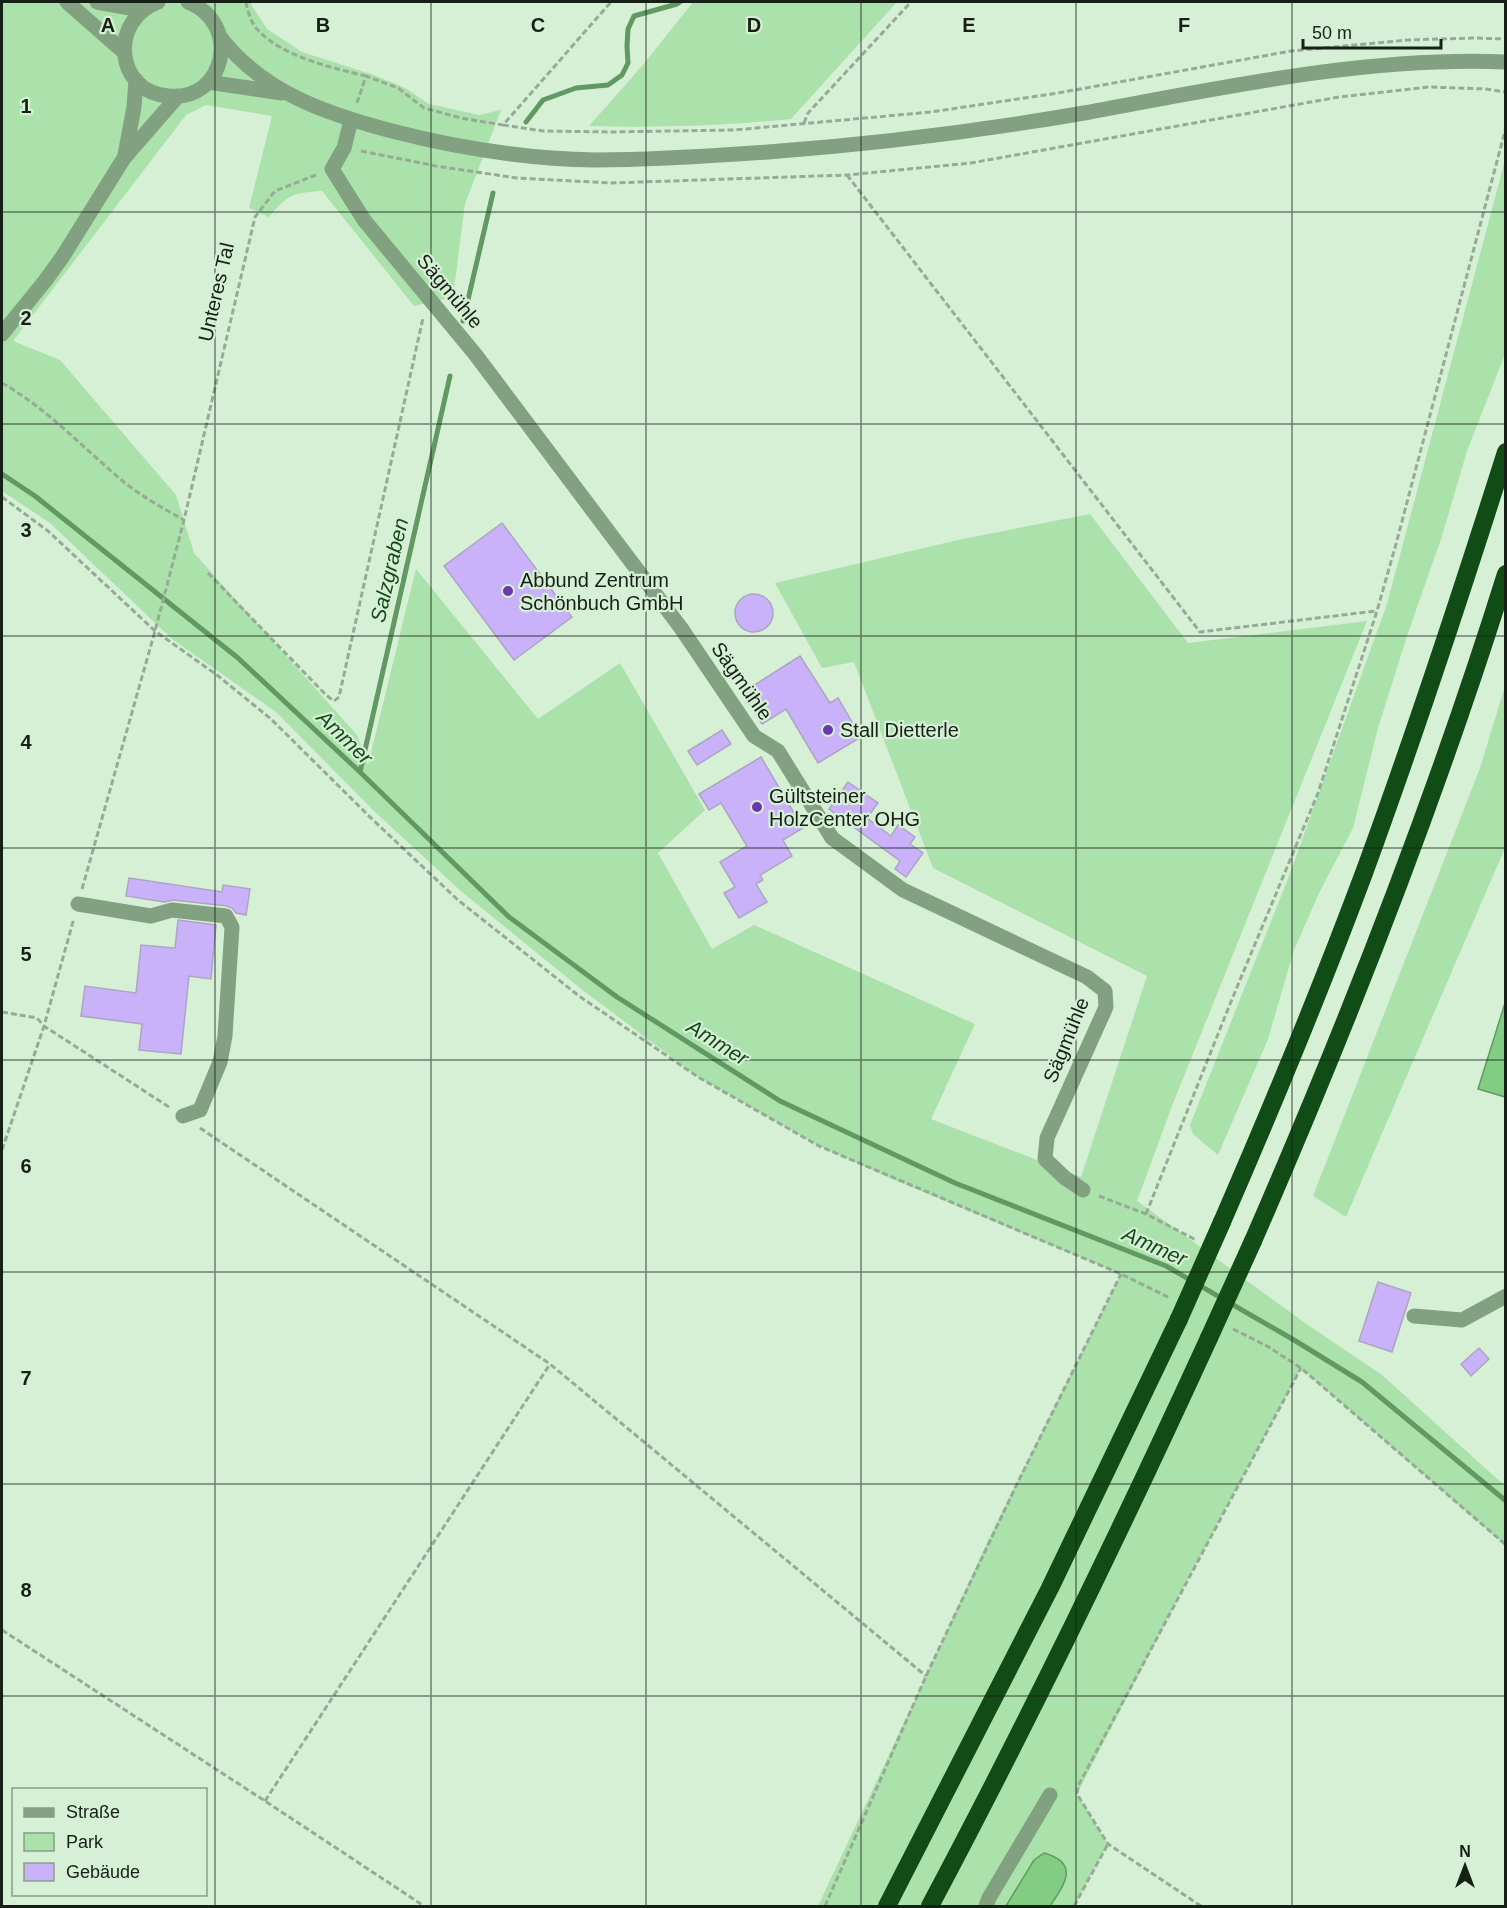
<svg xmlns="http://www.w3.org/2000/svg" width="1507" height="1908" font-family="Helvetica,sans-serif">
	<style>
		.green { fill: #abe1aa }
		.water { fill: #82cd83; stroke: #629963; stroke-width: 1.5 }
		.lines { fill: none; stroke-linecap: round; stroke-linejoin: round }
		.stream { stroke: #629963; stroke-width: 5 }
		.building { fill: #c9b2fa; stroke: #ada5c3; stroke-width: 1.5 }
		.path { stroke: #96ab96; stroke-width: 3; stroke-dasharray: 6 3; stroke-linecap: butt }
		.minor { stroke: #81a181; stroke-width: 15 }
		.highway { stroke: #114c17; stroke-width: 18 }
		.highway-bridge { stroke: #114c17; stroke-width: 18 }
		.grid { fill: none; stroke: #172017; stroke-width: 1.5; stroke-opacity: 0.55 }
		.poi-dot { fill: #6b38af; stroke: #d6f0d6; stroke-width: 2 }
		.labels { text-anchor: middle; dominant-baseline: central; stroke-width: 4.5; stroke-linejoin: round; paint-order: stroke }
		.street-label { font-size: 20px; fill: #172017; stroke: #d6f0d6 }
		.poi-label { font-size: 20px; fill: #172017; stroke: #d6f0d6; text-anchor: start }
		.water-label { font-size: 21px; font-style: italic; fill: #144818; stroke: #d6f0d6 }
		.grid-label { font-size: 20px; text-anchor: middle; font-weight: bold; fill: #172017; stroke: #d6f0d6; stroke-width: 4.5; stroke-linejoin: round; paint-order: stroke }
	</style>
	<rect width="100%" height="100%" fill="#d6f0d6"/>
	<!-- green -->
	<path class="green" d="M 2,2 L 251,2 L 252,6 L 267,29 L 302,52 L 374,75 L 405,88 L 429,104 L 479,115 L 501,110 L 465,204 L 453,297 L 414,306 L 322,191 C 293,193 288,194 269,217 L 249,208 L 272,116 L 206,105 L 186,115 L 13,341 L 60,360 L 176,495 L 194,553 L 357,735 L 368,765 L 416,569 L 538,719 L 620,663 L 705,810 L 658,853 L 712,949 L 754,925 L 975,1024 L 931,1119 L 1081,1177 L 1147,976 L 933,868 L 854,662 L 822,668 L 775,583 L 958,540 L 1090,514 L 1188,643 L 1367,621 L 1172,1106 L 1137,1201 L 1308,1325 L 1382,1375 L 1505,1486 L 1505,1545 L 1301,1368 L 1185,1585 L 1077,1794 L 1108,1844 L 1074,1906 L 818,1906 L 926,1676 L 991,1534 L 1121,1274 L 899,1182 L 819,1146 L 698,1077 L 580,988 L 462,892 L 376,813 L 276,712 L 172,639 L 50,523 L 2,491 Z
		M 693,2 L 897,2 L 791,119 C 724,126 656,128 589,126 L 642,66 Z
		M 1505,160 L 1505,354 L 1467,451 L 1442,536 L 1407,636 L 1378,728 L 1353,828 L 1320,891 L 1294,950 L 1268,1039 L 1218,1155 L 1193,1134 L 1190,1125 L 1289,876 L 1387,604 Z
		M 1505,686 L 1505,848 L 1346,1217 L 1313,1196 L 1480,768 Z"/>
	<!-- water -->
	<path class="water" d="M 1505,1003 L 1505,1097 L 1478,1089 Z
		M 1044,1853 C 1080,1863 1065,1884 1050,1906 L 1006,1906 L 1034,1860 Z"/>
	<g class="lines">
		<!-- stream -->
		<path class="stream" d="M 526,122 L 543,100 L 576,88 L 608,85 L 622,75 L 628,63 L 627,46 L 628,29 L 634,16 L 677,4 L 680,2
			M 463,321 L 493,193
			M 2,474 L 35,496 L 238,658 L 360,772 L 509,917 L 617,997 L 780,1101 L 955,1183 L 1166,1266 L 1294,1340 L 1362,1382 L 1506,1501
			M 360,772 L 450,376"/>
	</g>
	<!-- building -->
	<path class="building" d="M 502,523 L 572,617 L 514,660 L 444,566 Z
		M735 613a19 19 0 1 1 38 0a19 19 0 1 1-38 0Z
		M 800,656 L 830,703 L 838,698 L 861,737 L 818,763 L 786,709 L 762,724 L 742,693 Z
		M 722,730 L 731,744 L 697,765 L 688,751 Z
		M 761,757 L 803,828 L 783,840 L 792,856 L 760,875 L 763,880 L 756,884 L 767,902 L 739,918 L 724,893 L 735,887 L 720,862 L 747,846 L 721,803 L 709,810 L 699,794 Z
		M 848,782 L 878,803 L 867,818 L 891,836 L 898,825 L 915,837 L 910,844 L 923,853 L 906,877 L 895,869 L 900,861 L 829,809 Z
		M 129,878 L 222,892 L 223,885 L 250,889 L 246,915 L 236,913 L 232,908 L 227,906 L 173,900 L 164,902 L 126,896 Z
		M 178,920 L 216,925 L 211,979 L 189,976 L 181,1054 L 139,1050 L 142,1024 L 81,1016 L 85,986 L 136,993 L 141,945 L 175,948 Z
		M 1378,1282 L 1411,1293 L 1392,1352 L 1359,1341 Z
		M 1479,1348 L 1489,1359 L 1471,1376 L 1461,1364 Z"/>
	<g class="lines">
		<!-- path -->
		<path class="path" d="M 246,2 C 248,12 251,24 259,31 C 283,57 333,68 366,76
			M 357,103 L 366,76 L 398,88 L 424,108 L 461,118 L 503,125 L 611,2
			M 804,123 L 808,113 L 911,2
			M 503,125 L 543,131 L 610,132 L 734,130 L 931,112 L 1058,93 L 1291,51 L 1408,40 L 1473,38 L 1506,39
			M 361,151 L 436,166 L 517,178 L 611,183 L 847,175 L 971,163 L 1339,97 L 1429,87 L 1486,89 L 1505,92 L 1506,94
			M 847,175 L 1200,632 L 1376,611
			M 2,383 C 48,409 84,449 125,483 C 143,497 164,509 184,520
			M 2,497 L 48,531 L 155,631 L 217,675 L 271,719 L 373,820 L 458,900 L 579,996 L 698,1077 L 819,1146 L 1121,1274 L 1170,1298
			M 208,573 L 326,695 L 334,701 L 339,697 L 423,318
			M 82,889 L 155,631 L 184,520 L 255,217 L 275,191 L 316,175
			M 2,1012 L 37,1018 L 44,1026 L 169,1107
			M 200,1128 L 550,1364 L 926,1676
			M 2,1150 L 44,1026 L 74,918
			M 1099,1196 L 1146,1214 L 1196,1240
			M 1146,1214 L 1230,1004 L 1318,793 L 1377,611 L 1396,544 L 1506,127
			M 1233,1329 L 1267,1346 L 1301,1368 L 1506,1545
			M 2,1630 L 265,1801 L 424,1906
			M 265,1801 L 550,1364
			M 825,1906 L 926,1676 L 1017,1484 L 1121,1274
			M 1074,1906 L 1108,1844
			M 1201,1906 L 1108,1844 L 1077,1794 L 1078,1786 L 1301,1368"/>
		<!-- minor -->
		<path class="minor" d="M 67,2 L 124,52
			M 97,2 L 141,10
			M 158,2 C 109,20 115,92 168,96 C 226,102 242,23 188,2
			M 221,38 C 264,93 327,114 392,131 C 458,148 527,159 596,160 C 653,160 711,156 768,152 C 874,144 980,131 1084,113 C 1220,88 1368,56 1506,62
			M 208,82 L 282,93
			M 351,120 L 344,148 L 332,169 L 364,220 L 475,354 L 681,628 L 754,736 L 778,751 L 832,838 L 903,890 L 1087,977 L 1105,991 L 1106,1007 L 1047,1138 L 1045,1159 L 1065,1178 L 1083,1190
			M 125,155 L 134,107 L 136,80
			M 2,334 L 45,281 L 63,256 L 124,158 L 178,96
			M 78,904 L 151,916 L 172,910 L 226,916 L 232,927 L 225,1036 L 220,1062 L 200,1110 L 183,1116
			M 1414,1316 L 1462,1320 L 1506,1296
			M 986,1906 L 989,1898 L 1050,1795"/>
		<!-- highway -->
		<path class="highway" d="M 1222,1222 C 1272,1107 1320,991 1364,873 C 1415,734 1461,594 1506,452
			M 1253,1241 C 1348,1023 1435,801 1506,574
			M 887,1906 L 1050,1588 L 1179,1319
			M 930,1906 C 1029,1720 1121,1530 1209,1338"/>
		<!-- highway-bridge -->
		<path class="highway-bridge" d="M 1179,1319 L 1222,1222
			M 1209,1338 L 1253,1241"/>
	</g>
	<!-- grid -->
	<path class="grid" d="M 215,2 L 215,1906M 431,2 L 431,1906M 646,2 L 646,1906M 861,2 L 861,1906M 1076,2 L 1076,1906M 1292,2 L 1292,1906M 2,212 L 1506,212M 2,424 L 1506,424M 2,636 L 1506,636M 2,848 L 1506,848M 2,1060 L 1506,1060M 2,1272 L 1506,1272M 2,1484 L 1506,1484M 2,1696 L 1506,1696"/>
	<!-- markers -->
	<g class="poi-dot">
		<circle cx="508" cy="591" r="6"/>
		<circle cx="828" cy="730" r="6"/>
		<circle cx="757" cy="807" r="6"/>
	</g>
	<g class="labels">
		<!-- street labels -->
		<g class="street-label">
			<text transform="translate(450 291) rotate(50)">Sägmühle</text>
			<text transform="translate(216 292) rotate(-77)">Unteres Tal</text>
			<text transform="translate(742 681) rotate(55)">Sägmühle</text>
			<text transform="translate(1066 1040) rotate(-68)">Sägmühle</text>
		</g>
		<!-- poi labels -->
		<g class="poi-label">
			<text x="520" y="580">Abbund Zentrum<tspan x="520" dy="23">Schönbuch GmbH</tspan></text>
			<text x="840" y="730">Stall Dietterle</text>
			<text x="769" y="796">Gültsteiner<tspan x="769" dy="23">HolzCenter OHG</tspan></text>
		</g>
		<!-- water labels -->
		<g class="water-label">
			<text transform="translate(389 570) rotate(-77)">Salzgraben</text>
			<text transform="translate(345 737) rotate(44)">Ammer</text>
			<text transform="translate(718 1042) rotate(32)">Ammer</text>
			<text transform="translate(1155 1246) rotate(24)">Ammer</text>
		</g>
	</g>
	<g class="grid-label">
		<text x="108" y="32">A</text>
		<text x="323" y="32">B</text>
		<text x="538" y="32">C</text>
		<text x="754" y="32">D</text>
		<text x="969" y="32">E</text>
		<text x="1184" y="32">F</text>
		<text x="26" y="113">1</text>
		<text x="26" y="325">2</text>
		<text x="26" y="537">3</text>
		<text x="26" y="749">4</text>
		<text x="26" y="961">5</text>
		<text x="26" y="1173">6</text>
		<text x="26" y="1385">7</text>
		<text x="26" y="1597">8</text>
	</g>
	<!-- border -->
	<rect width="1507" height="1908" fill="none" stroke="#172017" stroke-width="6"/>
	<!-- legend -->
	<rect x="12" y="1788" width="195" height="108" fill="#d6f0d6" stroke="#8a9d8a" stroke-width="1.5"/>
	<rect x="24" y="1808" width="30" height="9" fill="#81a181" stroke="#8a9d8a" stroke-width="1.5"/>
	<text x="66" y="1818" font-size="18" fill="#172017">Straße</text>
	<rect x="24" y="1833" width="30" height="18" fill="#abe1aa" stroke="#8a9d8a" stroke-width="1.5"/>
	<text x="66" y="1848" font-size="18" fill="#172017">Park</text>
	<rect x="24" y="1863" width="30" height="18" fill="#c9b2fa" stroke="#8a9d8a" stroke-width="1.5"/>
	<text x="66" y="1878" font-size="18" fill="#172017">Gebäude</text>
	<!-- north arrow -->
	<g transform="translate(1465 1866)" stroke="#d6f0d6" stroke-width="4.5" paint-order="stroke">
	<path d="M0-4.5L10 22L0 15L-10 22Z" fill="#172017"/>
	<text y="-9" font-size="16" font-weight="bold" text-anchor="middle" fill="#172017">N</text>
	</g>
	<!-- scale -->
	<path d="M1303 39v9h138v-9" fill="none" stroke="#172017" stroke-width="3"/>
	<text x="1312" y="39" font-size="18" fill="#172017" stroke="#d6f0d6" stroke-width="4.5" paint-order="stroke">50 m</text>
</svg>
